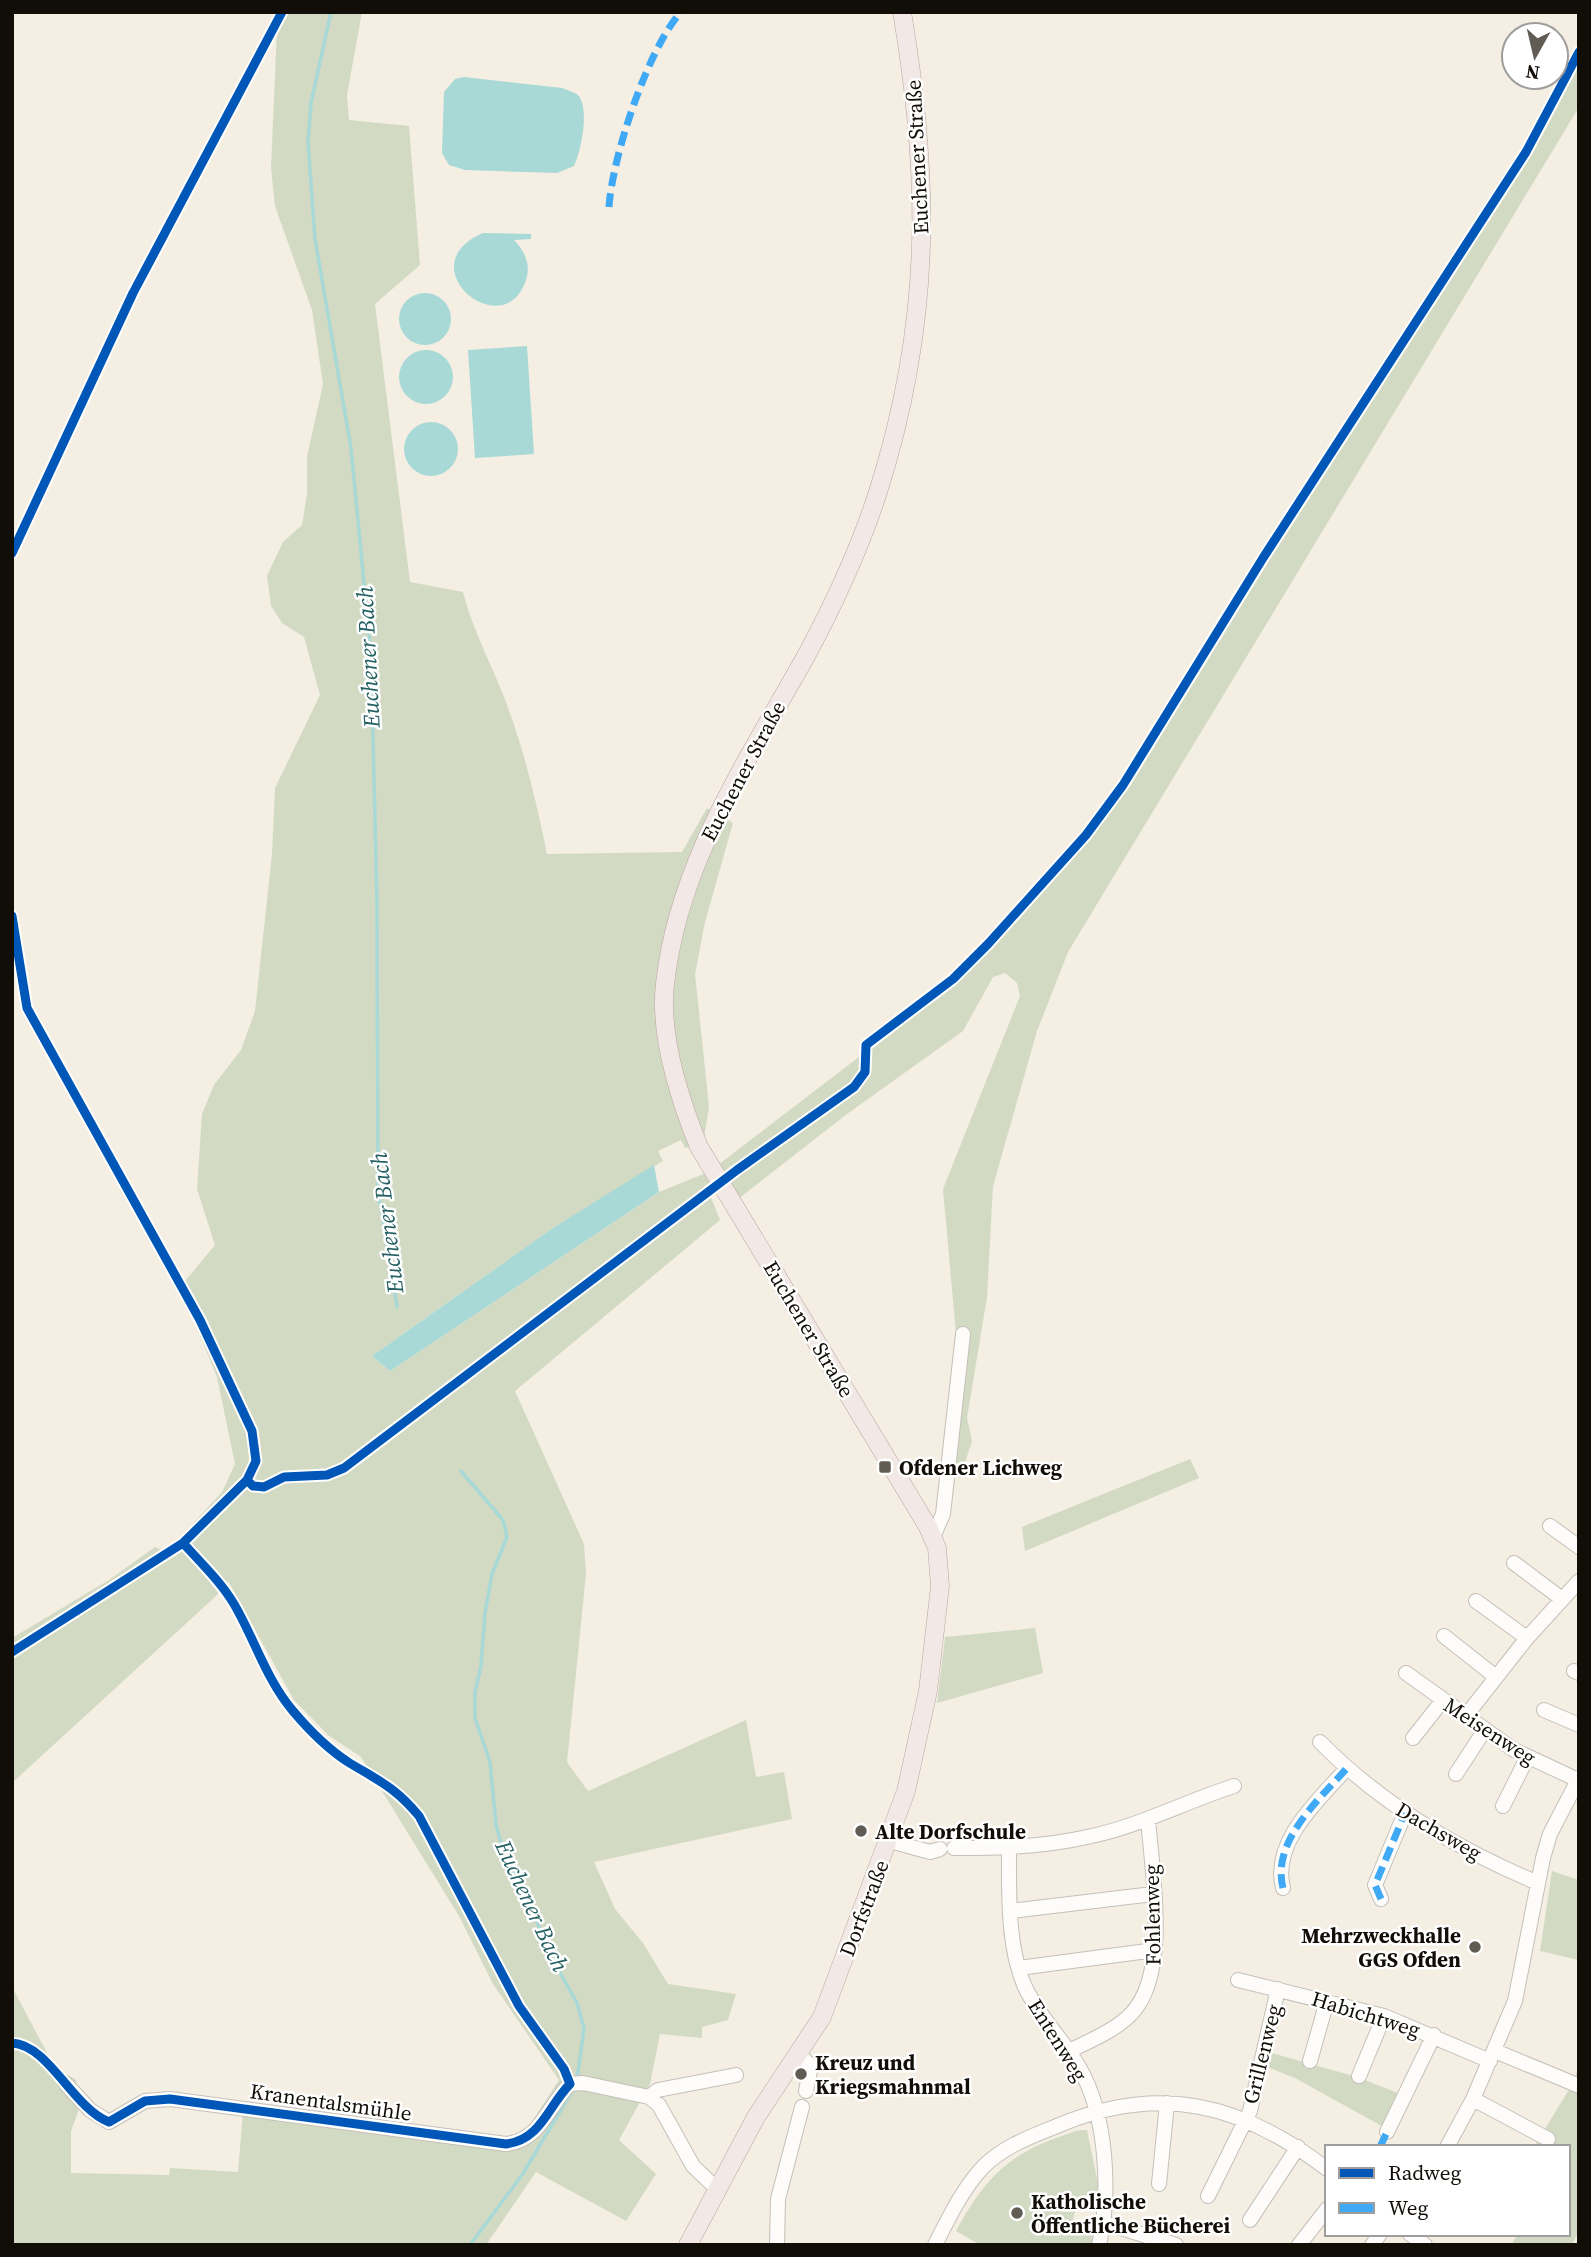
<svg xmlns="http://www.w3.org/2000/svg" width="1591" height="2257" font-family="'Source Serif 4',serif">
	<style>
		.green { fill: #d2dac4 }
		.water { fill: #a8d9d6 }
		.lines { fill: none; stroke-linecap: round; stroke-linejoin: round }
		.stream { stroke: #a8d9d6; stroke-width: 3.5 }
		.minor-casing { stroke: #c5c0b8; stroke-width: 16 }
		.major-casing { stroke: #b9a59f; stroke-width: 19 }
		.minor { stroke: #fdfcfb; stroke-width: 14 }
		.major { stroke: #f2e8e6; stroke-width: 18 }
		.quiet { stroke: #3fa9f5; stroke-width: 7; stroke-dasharray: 14 7; stroke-linecap: butt }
		.cycleway-casing { stroke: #fff; stroke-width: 13 }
		.cycleway { stroke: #0057b8; stroke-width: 9 }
		.poi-dot { fill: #605c54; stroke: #fff; stroke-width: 2.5 }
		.labels { text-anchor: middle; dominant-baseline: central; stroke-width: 5; stroke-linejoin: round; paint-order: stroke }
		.street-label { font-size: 21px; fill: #110d07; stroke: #fff }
		.poi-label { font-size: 21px; font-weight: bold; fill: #110d07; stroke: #fff; text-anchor: start }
		.water-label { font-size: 23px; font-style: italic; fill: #246062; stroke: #fff }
	</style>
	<rect width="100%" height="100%" fill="#f4eee3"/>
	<!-- green -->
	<path class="green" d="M 286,12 L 362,12 L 347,95 L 349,120 L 409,126 L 420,265 L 375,304 L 410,582 L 463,592 C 473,631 490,661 504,697 C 524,749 536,800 547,854 L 682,852 L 707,808 L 733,823 L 705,922 L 695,974 L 709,1107 L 703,1144 L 685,1148 L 681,1140 L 658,1151 L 663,1161 L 553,1228 L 372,1356 L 390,1371 L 659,1192 L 706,1173 L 716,1191 L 710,1195 L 720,1220 L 515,1391 L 584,1544 L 586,1574 L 567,1762 L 588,1791 L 746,1720 L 756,1777 L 784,1772 L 792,1819 L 594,1862 L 615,1909 L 643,1943 L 668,1984 L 736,1994 L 728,2020 L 702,2027 L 702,2038 L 660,2034 L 650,2084 L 619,2140 L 656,2174 L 626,2221 L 536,2172 L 486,2245 L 12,2245 L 12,1987 L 54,2066 L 76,2080 L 79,2109 L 71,2131 L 71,2173 L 169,2175 L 170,2168 L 238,2172 L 244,2101 L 505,2139 L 524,2134 L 559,2080 L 493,1984 L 459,1916 L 361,1757 L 328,1735 L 294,1700 L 228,1581 L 216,1596 L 12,1783 L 12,1638 L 109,1580 L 155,1547 L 167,1552 L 222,1492 L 235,1464 L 217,1377 L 180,1287 L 215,1245 L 197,1189 L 202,1114 L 214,1085 L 241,1050 L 255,1011 L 272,854 L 275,788 L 320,695 L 304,637 L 282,623 L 271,606 L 267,576 L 283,542 L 302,525 L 307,494 L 307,457 L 323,384 L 312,310 L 275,206 L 271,168 L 277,28 Z
		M 1579,66 L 1579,107 L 1068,952 L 1037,1031 L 993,1186 L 987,1297 L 967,1418 L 972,1441 L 960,1478 L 941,1471 L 956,1334 L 943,1189 L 1020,996 L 1017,983 L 1005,973 L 993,977 L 963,1031 L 847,1114 L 738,1199 L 714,1168 L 932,1001 L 1004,932 L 1086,843 L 1130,784 L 1219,634 L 1511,182 Z
		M 1190,1459 L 1199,1478 L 1025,1551 L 1022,1527 Z
		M 1035,1628 L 1043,1673 L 937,1703 L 945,1637 Z
		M 1552,1871 L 1579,1880 L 1579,1960 L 1540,1951 Z
		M 1268,2052 L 1357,2077 L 1403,2095 L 1387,2129 L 1295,2078 L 1265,2066 Z
		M 1579,2065 L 1579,2230 L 1572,2245 L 1511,2245 L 1518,2234 L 1568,2234 L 1568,2147 L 1534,2147 L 1573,2083 Z
		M 1087,2130 L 1100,2193 C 1079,2192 1074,2209 1072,2228 L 1100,2232 L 1096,2245 L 980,2245 L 956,2231 C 980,2187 1004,2157 1051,2140 C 1063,2136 1075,2129 1087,2130 Z"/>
	<!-- water -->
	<path class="water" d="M 464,77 L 562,88 C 567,90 574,92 578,95 C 590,108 581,152 574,166 L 557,173 L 465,170 L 449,165 L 442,153 L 444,92 L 455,79 Z
		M 483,233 L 531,234 L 531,239 L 514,240 C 525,251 531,265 526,280 C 504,347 406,266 483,233 Z
		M399 319a26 26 0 1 1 52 0a26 26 0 1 1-52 0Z
		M 527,346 L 534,454 L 475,458 L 468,350 Z
		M399 377a27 27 0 1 1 54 0a27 27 0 1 1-54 0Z
		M404 449a27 27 0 1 1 54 0a27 27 0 1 1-54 0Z
		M 654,1165 L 659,1192 L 390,1371 L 372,1356 L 553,1228 Z"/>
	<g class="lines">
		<!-- stream -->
		<path class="stream" d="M 331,12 L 311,103 L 308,142 L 315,239 L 351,448 L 371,656 L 377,903 L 378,1191 L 397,1307
			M 461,1471 L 503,1520 L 507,1537 L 492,1574 L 485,1613 L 481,1666 L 475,1692 L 475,1718 L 490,1762 L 496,1825 L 505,1856 L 534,1913 L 547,1949 L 577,2003 L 584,2028 L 577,2080
			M 470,2245 L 522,2175 L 571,2093"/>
		<!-- minor casing -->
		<g class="minor-casing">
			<path id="minor" d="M 1550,1526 L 1579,1547
				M 933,1537 L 943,1514 L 963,1334
				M 1514,1563 L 1562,1599
				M 1476,1601 L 1527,1638
				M 1444,1636 L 1496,1677
				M 1574,1671 L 1579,1673
				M 1406,1673 L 1514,1750 L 1578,1780
				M 1544,1710 L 1579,1725
				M 1465,1717 L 1527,1638 L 1579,1581
				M 1413,1738 L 1443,1700
				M 1320,1742 C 1382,1805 1457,1849 1538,1883
				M 1456,1774 L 1484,1731
				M 1503,1806 L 1527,1758
				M 890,1841 L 930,1852 L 940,1849
				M 954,1848 C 998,1848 1043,1847 1087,1837 C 1138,1827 1184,1802 1234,1786
				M 1009,1848 C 1009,1892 1007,1946 1025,1987 C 1039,2017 1063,2039 1079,2067 C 1107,2115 1111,2193 1099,2245
				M 1283,1888 C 1271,1841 1319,1800 1347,1768
				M 1381,1899 L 1375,1885 L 1405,1813
				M 1011,1911 L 1153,1894
				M 1019,1968 L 1155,1950
				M 1238,1980 L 1384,2016 L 1490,2061
				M 1495,2051 L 1577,2085
				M 1067,2052 C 1089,2041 1115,2031 1132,2013 C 1170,1972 1152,1872 1148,1819
				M 799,2055 L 811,2066 L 806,2091
				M 1310,2061 L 1327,2001
				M 1359,2076 L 1384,2016
				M 66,2084 L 90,2110 L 109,2122 L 145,2101 L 170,2099 L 506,2144 C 541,2140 548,2106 570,2084 L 583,2083 L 649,2097 L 659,2105 L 693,2166 L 716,2188
				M 649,2097 L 658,2090 L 736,2075
				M 1473,2099 L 1548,2139
				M 1387,2132 L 1434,2035
				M 1447,2147 L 1473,2099 L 1515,2001 L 1543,1858 L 1550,1834 L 1579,1778
				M 1159,2184 L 1167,2103
				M 1208,2196 L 1250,2111 L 1278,1989
				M 1250,2220 L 1298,2147
				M 1105,2223 L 1176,2245
				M 1410,2234 L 1425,2245
				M 777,2245 L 778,2199 L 802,2107
				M 935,2245 C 948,2219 963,2188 983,2167 C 1004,2146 1030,2137 1057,2126 C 1159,2083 1241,2103 1327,2169
				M 1299,2245 L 1327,2209
				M 1372,2245 L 1380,2234"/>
		</g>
		<!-- major casing -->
		<g class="major-casing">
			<path id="major" d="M 688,2245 L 756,2117 L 822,2017 L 906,1791 L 928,1691 L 940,1586 L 937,1548 L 928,1527 L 699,1147 C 680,1100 659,1035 665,984 C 678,863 748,760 806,656 C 834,604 860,548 878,492 C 931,325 931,183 902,12"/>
		</g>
		<!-- minor -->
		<use href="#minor" class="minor"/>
		<!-- major -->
		<use href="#major" class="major"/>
		<!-- quiet -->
		<path class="quiet" d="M 609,207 C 612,158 648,48 681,12
			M 1283,1888 C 1271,1841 1319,1800 1347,1768
			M 1381,1899 L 1375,1885 L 1405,1813
			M 1380,2147 L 1387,2132"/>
		<!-- cycleway casing -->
		<g class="cycleway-casing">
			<path id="cycleway" d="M 12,553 L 133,293 L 282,12
				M 12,916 L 27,1008 L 200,1320 L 252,1431 L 256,1461 L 247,1480 L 183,1543 L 12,1652
				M 247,1480 L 253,1486 L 264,1487 L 284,1477 L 327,1475 L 344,1468 L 737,1170 L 854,1087 L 865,1072 L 866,1045 L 953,979 L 988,944 L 1086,835 L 1123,785 L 1263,558 L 1526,152 L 1579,52
				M 12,2043 C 49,2045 73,2108 109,2122 L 145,2101 L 170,2099 L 506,2144 C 541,2140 548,2106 570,2084 L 564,2069 L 519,2006 L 419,1816 C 395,1787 379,1781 348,1762 C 328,1749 309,1730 293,1711 C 266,1679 255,1640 234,1604 C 220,1581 201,1563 183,1543"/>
		</g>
		<!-- cycleway -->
		<use href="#cycleway" class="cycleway"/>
	</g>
	<!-- markers -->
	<g class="poi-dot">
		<rect x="878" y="1460" width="14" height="14" rx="3.5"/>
		<circle cx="861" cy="1831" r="7"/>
		<circle cx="1475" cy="1947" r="7"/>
		<circle cx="801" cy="2074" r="7"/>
		<circle cx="1017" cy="2213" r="7"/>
	</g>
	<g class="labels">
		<!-- street labels -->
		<g class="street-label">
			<text transform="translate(917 157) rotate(-93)">Euchener Straße</text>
			<text transform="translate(743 771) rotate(-62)">Euchener Straße</text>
			<text transform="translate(809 1329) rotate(59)">Euchener Straße</text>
			<text transform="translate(1490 1731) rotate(33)">Meisenweg</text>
			<text transform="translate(1439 1831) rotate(30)">Dachsweg</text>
			<text transform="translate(864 1908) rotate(-69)">Dorfstraße</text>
			<text transform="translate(1152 1915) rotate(-91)">Fohlenweg</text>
			<text transform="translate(1366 2014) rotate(17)">Habichtweg</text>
			<text transform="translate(1058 2040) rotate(58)">Entenweg</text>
			<text transform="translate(1262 2054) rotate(-76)">Grillenweg</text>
			<text transform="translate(331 2102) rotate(8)">Kranentalsmühle</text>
		</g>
		<!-- poi labels -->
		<g class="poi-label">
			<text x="899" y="1467">Ofdener Lichweg</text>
			<text x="875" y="1831">Alte Dorfschule</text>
			<text x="1461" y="1935" text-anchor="end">Mehrzweckhalle<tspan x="1461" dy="24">GGS Ofden</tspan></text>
			<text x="815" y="2062">Kreuz und<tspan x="815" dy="24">Kriegsmahnmal</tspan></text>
			<text x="1031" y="2201">Katholische<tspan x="1031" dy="24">Öffentliche Bücherei</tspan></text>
		</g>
		<!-- water labels -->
		<g class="water-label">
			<text transform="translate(368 657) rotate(-93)">Euchener Bach</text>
			<text transform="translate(387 1223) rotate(-97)">Euchener Bach</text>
			<text transform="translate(532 1906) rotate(65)">Euchener Bach</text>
		</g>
	</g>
	<!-- border -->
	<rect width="1591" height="2257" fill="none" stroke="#110d07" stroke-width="28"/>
	<!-- legend -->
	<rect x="1325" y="2145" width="245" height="91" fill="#ffffff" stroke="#a09e9c" stroke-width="2"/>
	<rect x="1339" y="2168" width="35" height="10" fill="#0057b8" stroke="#a09e9c" stroke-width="2"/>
	<text x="1388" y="2180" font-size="21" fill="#110d07">Radweg</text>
	<rect x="1339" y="2203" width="35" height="10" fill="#3fa9f5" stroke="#a09e9c" stroke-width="2"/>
	<text x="1388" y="2215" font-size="21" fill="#110d07">Weg</text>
	<!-- north arrow -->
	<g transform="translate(1535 56) rotate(188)"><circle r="33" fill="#ffffff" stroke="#a09e9c" stroke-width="2"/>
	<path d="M0-5L12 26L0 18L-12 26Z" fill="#605c54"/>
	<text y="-10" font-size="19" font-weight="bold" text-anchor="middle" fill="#110d07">N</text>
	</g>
</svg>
